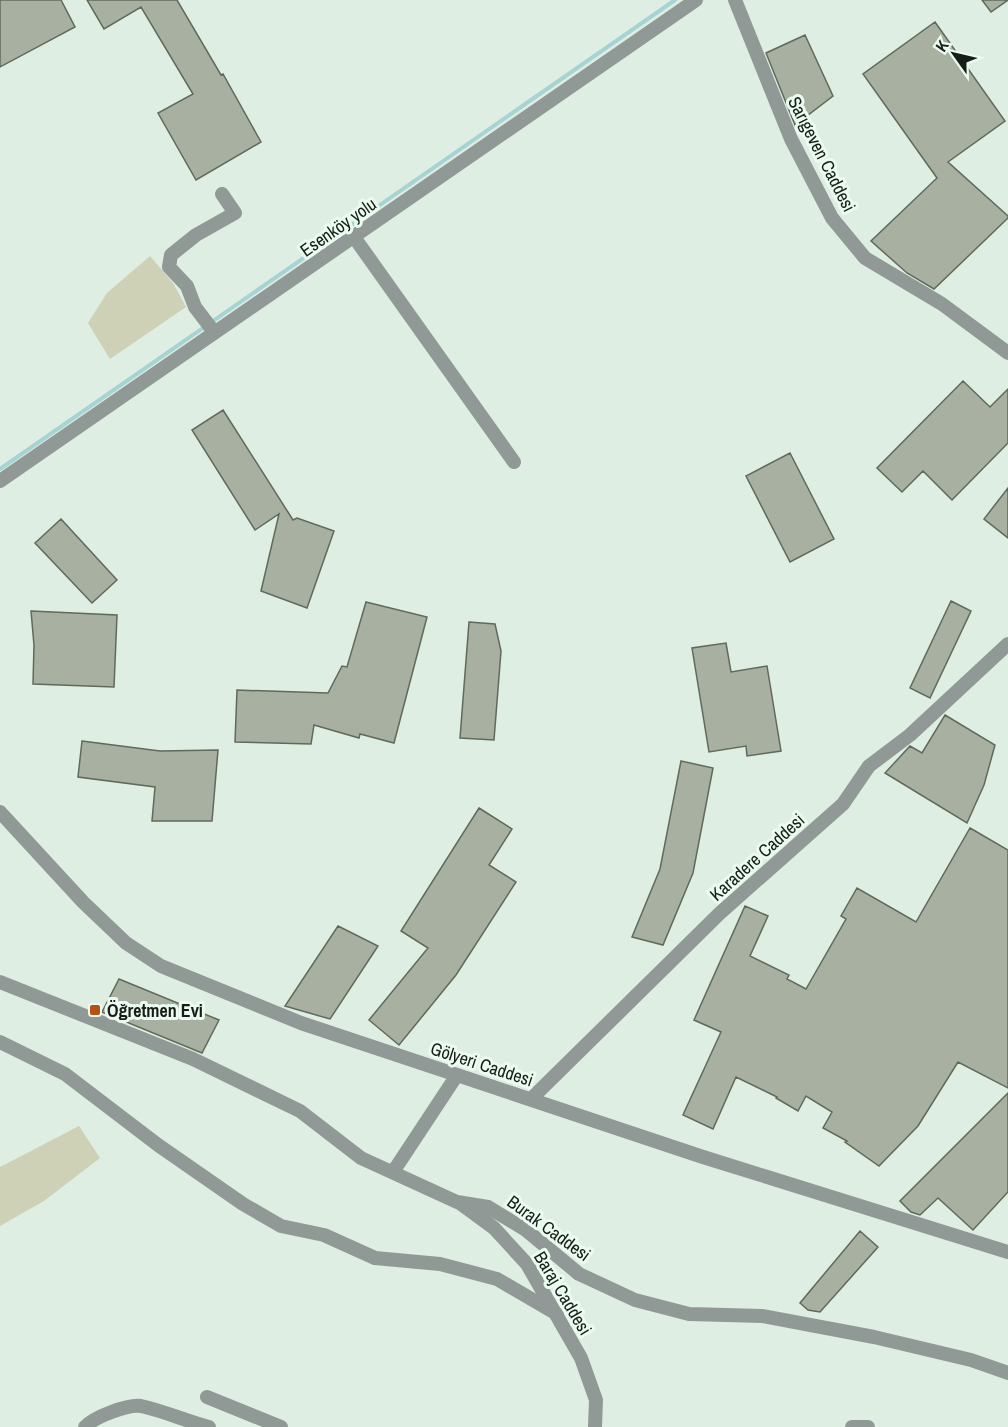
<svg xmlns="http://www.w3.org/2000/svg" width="1008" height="1427" font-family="'Archivo Narrow',sans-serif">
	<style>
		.green { fill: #cfd1b6 }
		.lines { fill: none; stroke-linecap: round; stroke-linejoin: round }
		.stream { stroke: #a6d4d4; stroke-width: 4 }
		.building { fill: #a7b0a1; stroke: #61695b; stroke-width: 1.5 }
		.minor { stroke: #909996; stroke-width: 14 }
		.poi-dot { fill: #b35211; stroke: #ebfbef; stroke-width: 2 }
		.labels { text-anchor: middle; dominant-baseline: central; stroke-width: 6; stroke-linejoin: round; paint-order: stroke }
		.street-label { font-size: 18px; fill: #171d19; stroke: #ebfbef }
		.poi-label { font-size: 18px; font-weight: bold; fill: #171d19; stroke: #ebfbef; text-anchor: start }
	</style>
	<rect width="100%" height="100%" fill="#deeee2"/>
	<!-- green -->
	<path class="green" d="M 150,256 L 173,283 L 186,307 L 110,359 L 88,323 L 107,293 Z
		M 79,1126 L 100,1158 L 44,1201 L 0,1226 L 0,1167 Z"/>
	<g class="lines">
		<!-- stream -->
		<path class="stream" d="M 0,469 L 675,0"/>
	</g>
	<!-- building -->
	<path class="building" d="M 0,0 L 61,0 L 75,27 L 0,67 Z
		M 87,0 L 177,0 L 221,75 L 223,74 L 261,142 L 196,180 L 158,113 L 193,94 L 141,7 L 104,29 Z
		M 982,0 L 1008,0 L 991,12 Z
		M 935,22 L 1005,121 L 948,162 L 1008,216 L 1008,218 L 934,289 L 907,273 L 871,241 L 937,178 L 863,74 Z
		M 805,35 L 833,96 L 795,125 L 766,53 Z
		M 963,381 L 990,407 L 1008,389 L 1008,443 L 952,500 L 923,471 L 902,492 L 877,468 Z
		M 223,410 L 293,520 L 297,518 L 334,531 L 307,608 L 261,591 L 279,514 L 255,530 L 192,430 Z
		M 790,453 L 834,539 L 790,562 L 746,476 Z
		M 1008,488 L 1008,538 L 984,519 Z
		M 61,519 L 117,580 L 92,603 L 35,543 Z
		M 951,601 L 971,611 L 930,698 L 910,688 Z
		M 366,602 L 427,617 L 394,743 L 360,734 L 359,738 L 314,725 L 311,744 L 235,742 L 237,690 L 328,693 L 342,666 L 347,667 Z
		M 31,611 L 117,615 L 114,687 L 33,684 L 34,645 Z
		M 469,622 L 495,624 L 501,651 L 494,740 L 460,738 Z
		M 726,643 L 731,672 L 767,666 L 781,751 L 747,756 L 746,746 L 709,752 L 692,648 Z
		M 945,715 L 995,745 L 984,785 L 967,823 L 885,773 L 910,746 L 922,753 Z
		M 82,741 L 160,751 L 218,750 L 212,821 L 152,821 L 155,787 L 78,777 Z
		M 681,761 L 713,768 L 693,873 L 663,945 L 632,937 L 660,869 Z
		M 479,808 L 512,829 L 489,865 L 516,882 L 456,975 L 399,1045 L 369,1020 L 428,948 L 401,931 Z
		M 970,828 L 1008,850 L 1008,1088 L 958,1062 L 918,1126 L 879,1166 L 845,1142 L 847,1141 L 823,1128 L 832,1112 L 806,1096 L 798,1111 L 776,1098 L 777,1097 L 736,1077 L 713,1129 L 683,1115 L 721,1032 L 694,1020 L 745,906 L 768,916 L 750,956 L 789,975 L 787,979 L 806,989 L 846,919 L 841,916 L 857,888 L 916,922 Z
		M 338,926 L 378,946 L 330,1019 L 285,1006 Z
		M 119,979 L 219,1020 L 202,1053 L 102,1012 Z
		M 1008,1093 L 1008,1192 L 973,1230 L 938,1198 L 920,1215 L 911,1212 L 900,1201 Z
		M 860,1231 L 878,1247 L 820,1312 L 808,1310 L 800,1303 Z"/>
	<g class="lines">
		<!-- minor -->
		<path class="minor" d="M 735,0 L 791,139 L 832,218 L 865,258 L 942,304 L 1008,353
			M 354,237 L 514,462
			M 214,332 L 195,307 L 187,286 L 169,267 L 171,255 L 196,235 L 235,213 L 222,194
			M 0,481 L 696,0
			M 0,812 L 83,902 L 126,943 L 161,966 L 301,1023 L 703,1157 L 1008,1252
			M 0,982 L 193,1059 L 300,1111 L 361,1158 L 457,1202 L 488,1207 L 526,1230 L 579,1274 L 635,1300 L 689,1314 L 762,1316 L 874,1337 L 971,1360 L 1008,1373
			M 0,1042 L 65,1074 L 158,1145 L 243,1204 L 281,1226 L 324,1235 L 375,1258 L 440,1264 L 497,1279 L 557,1314
			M 531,1099 L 720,913 L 843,804 L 869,766 L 910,735 L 1008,644
			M 393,1172 L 457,1075
			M 460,1203 L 494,1228 L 527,1264 L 581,1358 L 596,1400 L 595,1427
			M 207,1397 L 281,1427
			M 85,1427 C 94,1417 128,1404 141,1406 C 164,1411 186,1421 209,1427
			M 852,1427 L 868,1427"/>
	</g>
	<!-- markers -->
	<rect class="poi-dot" x="89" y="1004" width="12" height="12" rx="3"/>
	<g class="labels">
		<!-- street labels -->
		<g class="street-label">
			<text transform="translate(822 154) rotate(63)">Sarıgeven Caddesi</text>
			<text transform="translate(338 227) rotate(-35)">Esenköy yolu</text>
			<text transform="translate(757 857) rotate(-42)">Karadere Caddesi</text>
			<text transform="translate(482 1064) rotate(18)">Gölyeri Caddesi</text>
			<text transform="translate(549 1228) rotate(36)">Burak Caddesi</text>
			<text transform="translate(563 1293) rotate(59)">Baraj Caddesi</text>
		</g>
		<!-- poi labels -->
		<g class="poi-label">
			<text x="107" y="1010">Öğretmen Evi</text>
		</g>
	</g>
	<!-- north arrow -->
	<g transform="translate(954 54) rotate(304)" stroke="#ebfbef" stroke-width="4.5" paint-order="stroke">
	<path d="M0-4.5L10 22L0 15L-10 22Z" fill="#171d19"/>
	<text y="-9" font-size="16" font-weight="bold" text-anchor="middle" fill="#171d19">K</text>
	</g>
</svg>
